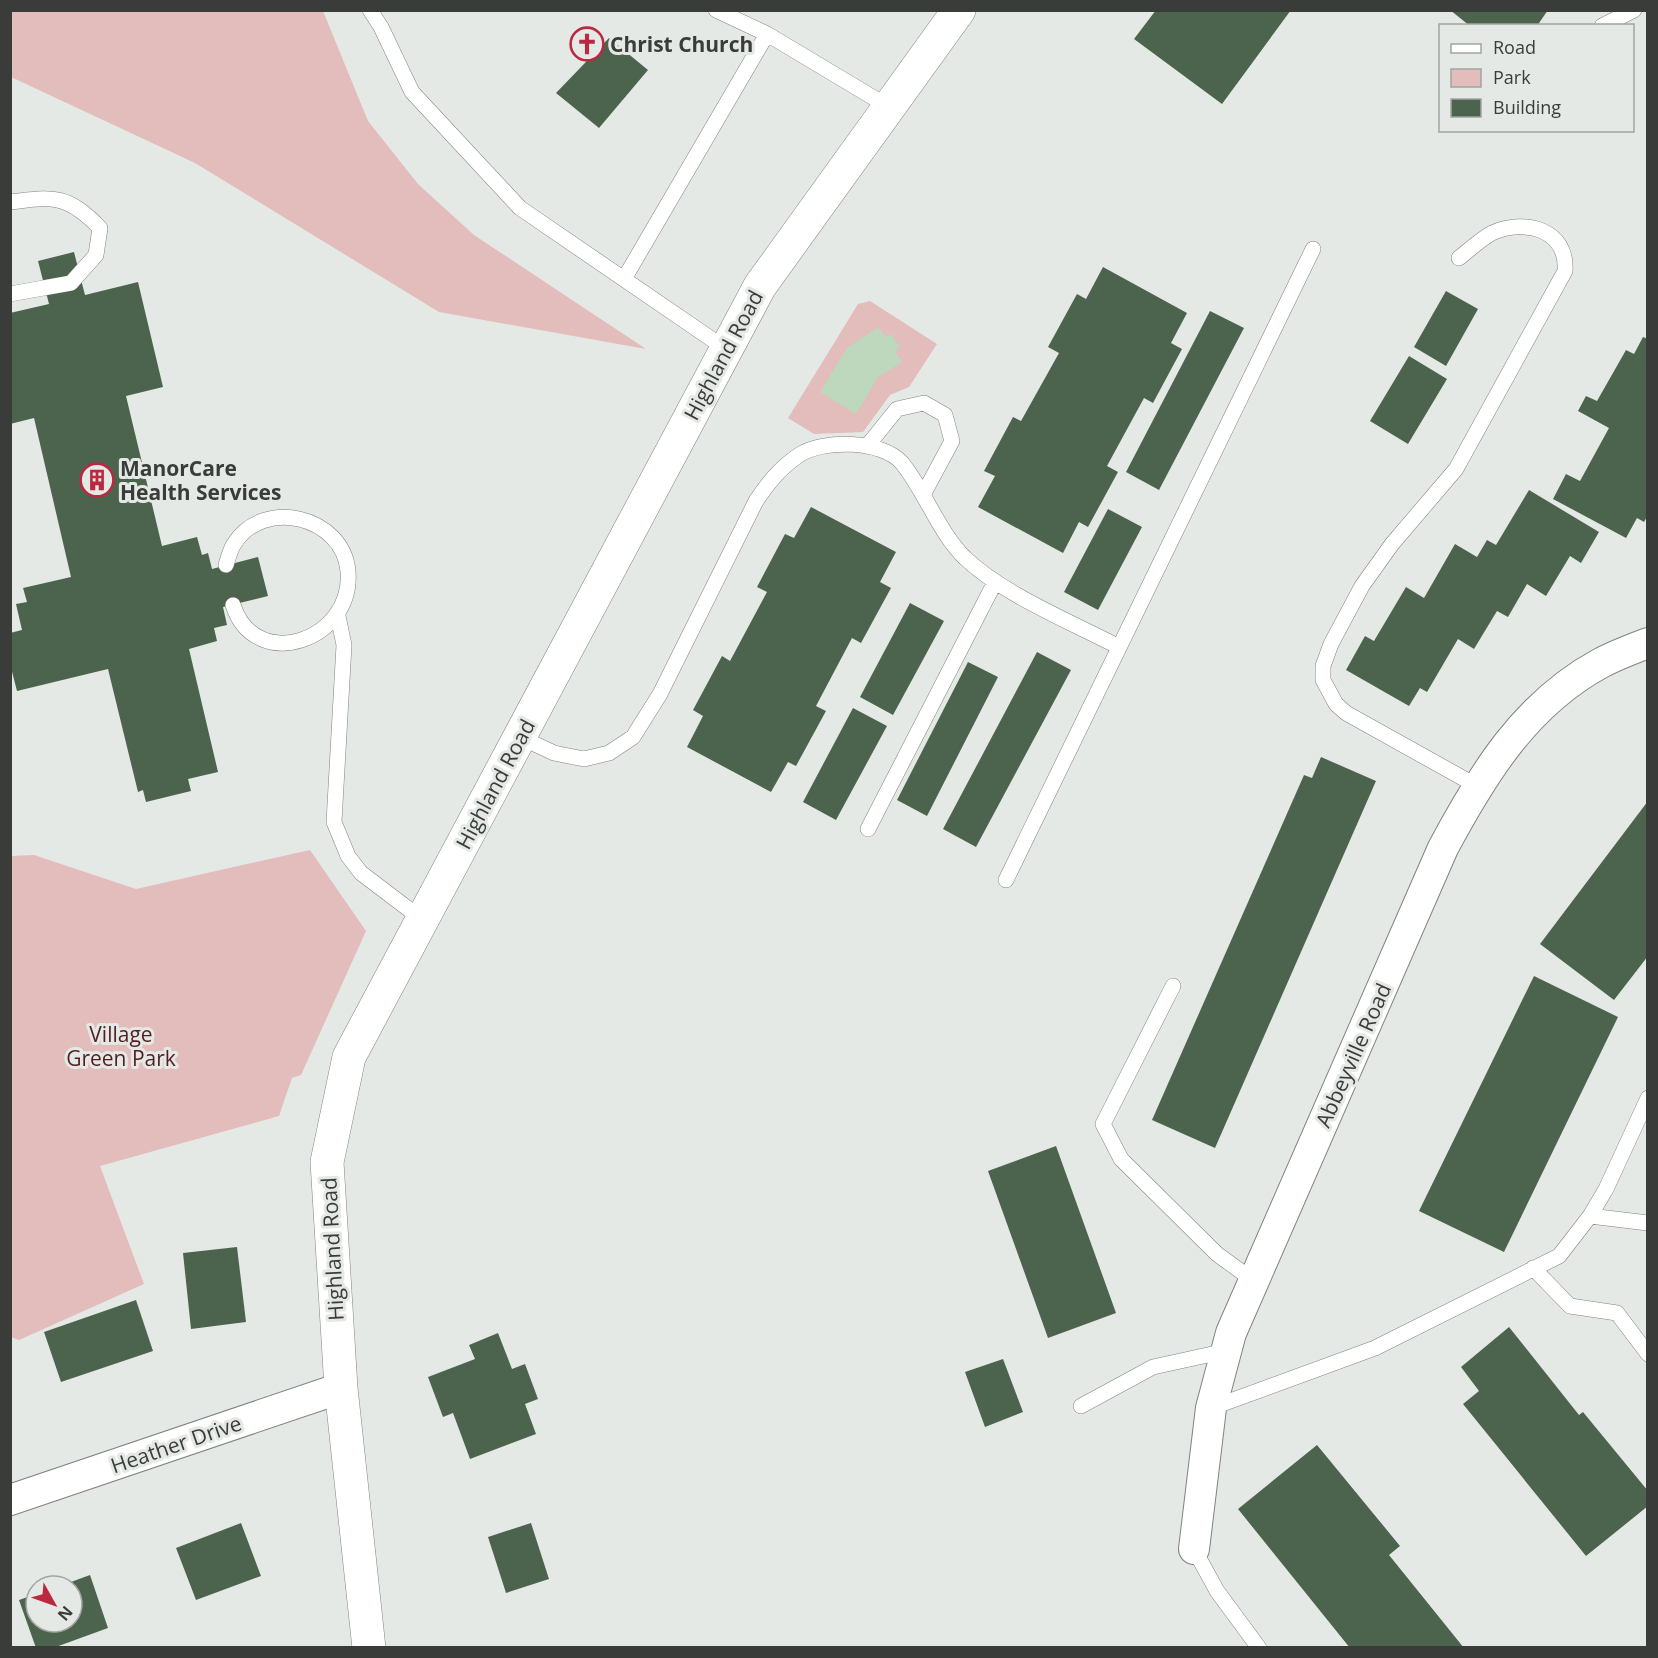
<svg xmlns="http://www.w3.org/2000/svg" width="1658" height="1658" font-family="'Open Sans',sans-serif">
	<style>
		.green { fill: #e3bcbc }
		.water { fill: #bdd8bd }
		.building { fill: #4c644d }
		.lines { fill: none; stroke-linecap: round; stroke-linejoin: round }
		.service-casing { stroke: #808380; stroke-width: 16 }
		.minor-casing { stroke: #808380; stroke-width: 32 }
		.tertiary-casing { stroke: #808380; stroke-width: 34 }
		.service { stroke: #fff; stroke-width: 15 }
		.minor { stroke: #fff; stroke-width: 30 }
		.tertiary { stroke: #fff; stroke-width: 33 }
		.labels { text-anchor: middle; dominant-baseline: central; stroke-width: 6; stroke-linejoin: round; paint-order: stroke }
		.poi-label { font-size: 21px; font-weight: bold; fill: #3a3c3a; stroke: #e5e9e5; text-anchor: start }
		.street-label { font-size: 21px; fill: #3a3c3a; stroke: #e5e9e5 }
		.park-label { font-size: 21px; fill: #521e22; stroke: #e5e9e5 }
	</style>
	<rect width="100%" height="100%" fill="#e5e9e5"/>
	<!-- green -->
	<path class="green" d="M 11,10 L 323,11 L 368,121 L 418,184 L 474,235 L 646,349 L 439,312 L 195,163 L 11,77 Z
		M 870,301 L 937,344 L 909,387 L 890,395 L 863,432 L 814,434 L 788,418 L 858,304 Z
		M 310,850 L 366,931 L 301,1075 L 292,1078 L 279,1116 L 100,1166 L 144,1284 L 19,1340 L 11,1337 L 11,856 L 34,855 L 136,889 Z"/>
	<!-- water -->
	<path class="water" d="M 878,327 L 886,337 L 891,334 L 900,347 L 895,351 L 902,362 L 878,377 L 856,414 L 820,392 L 847,348 Z"/>
	<!-- building -->
	<path class="building" d="M 1156,10 L 1291,10 L 1222,104 L 1134,39 Z
		M 1450,10 L 1548,10 L 1537,26 L 1470,26 Z
		M 609,38 L 648,70 L 599,128 L 556,93 Z
		M 74,252 L 85,295 L 138,282 L 163,387 L 126,396 L 162,546 L 197,537 L 202,555 L 208,553 L 212,569 L 258,557 L 268,596 L 223,607 L 227,625 L 214,628 L 217,641 L 189,649 L 218,772 L 188,779 L 191,791 L 146,802 L 143,790 L 138,792 L 108,669 L 17,691 L 10,664 L 10,633 L 22,630 L 16,604 L 27,602 L 23,588 L 71,577 L 34,418 L 10,424 L 10,313 L 49,304 L 38,261 Z
		M 1103,267 L 1187,313 L 1171,343 L 1182,349 L 1153,403 L 1144,398 L 1107,466 L 1118,472 L 1088,527 L 1079,522 L 1063,553 L 978,507 L 995,476 L 984,471 L 1013,417 L 1021,421 L 1059,353 L 1048,347 L 1077,294 L 1086,299 Z
		M 1446,291 L 1478,309 L 1446,366 L 1414,347 Z
		M 1210,311 L 1244,328 L 1159,490 L 1126,472 Z
		M 1643,337 L 1648,339 L 1648,515 L 1644,522 L 1637,518 L 1626,538 L 1553,499 L 1566,474 L 1580,481 L 1609,428 L 1578,411 L 1586,396 L 1597,401 L 1626,350 L 1634,354 Z
		M 1409,356 L 1447,379 L 1408,444 L 1370,421 Z
		M 1529,490 L 1599,532 L 1581,563 L 1570,556 L 1546,596 L 1527,584 L 1508,617 L 1497,611 L 1474,649 L 1458,639 L 1427,692 L 1420,688 L 1409,706 L 1346,670 L 1365,636 L 1374,641 L 1406,587 L 1424,598 L 1455,544 L 1477,557 L 1487,540 L 1496,545 Z
		M 811,507 L 896,552 L 880,582 L 891,588 L 861,643 L 852,638 L 816,706 L 826,711 L 796,766 L 788,762 L 771,792 L 687,747 L 703,716 L 693,710 L 722,656 L 730,661 L 767,592 L 757,587 L 785,534 L 794,538 Z
		M 1108,509 L 1142,527 L 1098,610 L 1064,592 Z
		M 910,603 L 944,621 L 893,715 L 860,697 Z
		M 1037,652 L 1071,670 L 976,847 L 943,829 Z
		M 968,662 L 998,677 L 927,816 L 897,800 Z
		M 853,708 L 887,726 L 836,820 L 803,802 Z
		M 1321,757 L 1376,781 L 1215,1148 L 1152,1120 L 1304,775 L 1312,778 Z
		M 1648,801 L 1648,956 L 1614,1000 L 1540,944 Z
		M 1534,976 L 1618,1017 L 1504,1252 L 1419,1211 Z
		M 1056,1146 L 1116,1313 L 1048,1338 L 988,1171 Z
		M 237,1247 L 246,1322 L 191,1329 L 183,1253 Z
		M 136,1300 L 153,1351 L 61,1382 L 44,1332 Z
		M 1509,1327 L 1579,1415 L 1583,1412 L 1648,1491 L 1648,1506 L 1586,1556 L 1463,1404 L 1479,1391 L 1461,1367 Z
		M 498,1333 L 512,1369 L 525,1364 L 538,1399 L 525,1404 L 536,1434 L 470,1459 L 453,1413 L 443,1417 L 428,1377 L 475,1359 L 469,1345 Z
		M 1003,1359 L 1023,1412 L 985,1427 L 965,1372 Z
		M 1317,1445 L 1400,1546 L 1389,1555 L 1464,1648 L 1350,1648 L 1238,1509 Z
		M 241,1523 L 261,1576 L 196,1600 L 176,1548 Z
		M 531,1523 L 549,1579 L 506,1593 L 488,1537 Z
		M 90,1575 L 108,1628 L 53,1648 L 36,1648 L 19,1600 L 36,1594 L 36,1622 L 72,1622 L 72,1586 L 60,1586 Z"/>
	<g class="lines">
		<!-- service casing -->
		<g class="service-casing">
			<path id="service" d="M 370,10 L 381,27 L 412,92 L 520,208 L 726,349
				M 1602,26 L 1634,10
				M 767,34 L 889,107
				M 10,202 C 54,196 68,195 100,228 L 96,255 L 71,283 L 10,294
				M 1459,258 C 1469,250 1481,239 1492,233 C 1526,218 1568,230 1565,271 L 1456,469 L 1392,544 L 1362,586 L 1331,644 L 1323,666 L 1323,680 L 1336,704 L 1346,713 L 1477,786
				M 624,279 L 767,34 L 716,10
				M 868,445 L 897,409 L 924,403 L 945,415 L 952,441 L 924,493
				M 226,565 C 228,559 230,550 234,544 C 263,497 343,516 348,571 C 354,641 255,674 233,605
				M 338,616 L 344,645 L 334,822 L 348,856 L 361,873 L 423,920
				M 520,737 L 554,753 L 584,759 L 609,753 L 633,737 L 660,694 L 756,501 C 768,483 780,468 799,455 C 823,439 882,440 902,463 C 926,493 938,531 965,558 C 1004,595 1071,622 1119,647
				M 868,829 L 995,582
				M 1006,880 L 1313,249
				M 1173,986 L 1103,1124 L 1121,1159 L 1217,1254 L 1254,1281
				M 1590,1216 L 1648,1223
				M 1533,1268 L 1570,1306 L 1617,1313 L 1648,1354
				M 1081,1406 L 1153,1367 L 1226,1351
				M 1211,1408 L 1375,1348 L 1559,1256 L 1590,1216 L 1606,1189 L 1648,1098
				M 1194,1549 L 1217,1591 L 1259,1648"/>
		</g>
		<!-- minor casing -->
		<g class="minor-casing">
			<path id="minor" d="M 10,1500 L 341,1388
				M 1194,1549 L 1211,1408 L 1231,1333 L 1443,848 C 1482,775 1525,704 1601,663 C 1616,655 1632,649 1648,643"/>
		</g>
		<!-- tertiary casing -->
		<g class="tertiary-casing">
			<path id="tertiary" d="M 369,1648 L 341,1388 L 327,1162 L 349,1057 L 760,286 L 959,10"/>
		</g>
		<!-- service -->
		<use href="#service" class="service"/>
		<!-- minor -->
		<use href="#minor" class="minor"/>
		<!-- tertiary -->
		<use href="#tertiary" class="tertiary"/>
	</g>
	<!-- icons -->
	<defs>
		<g id="church-ring" transform="scale(1.725)"><circle r="9.5" fill="#e5e9e5" stroke="#ba293f" stroke-width="1.5"/><path d="M-1.2-6h2.4v3.5h3.3v2.4h-3.3V6h-2.4V-.1h-3.3v-2.4h3.3Z" fill="#ba293f"/></g>
		<g id="building-ring" transform="scale(1.725)"><circle r="9.5" fill="#e5e9e5" stroke="#ba293f" stroke-width="1.5"/><path d="M-4-6H4V6H1V3H-1V6H-4ZM-2.5-4.3h1.7v1.8h-1.7ZM.8-4.3h1.7v1.8H.8ZM-2.5-1h1.7V.8h-1.7ZM.8-1h1.7V.8H.8Z" fill="#ba293f"/></g>
	</defs>
	<g fill-rule="evenodd">
		<use href="#church-ring" x="587" y="44"/>
		<use href="#building-ring" x="97" y="480"/>
	</g>
	<g class="labels">
		<!-- poi labels -->
		<g class="poi-label">
			<text x="610" y="44">Christ Church</text>
			<text x="120" y="468">ManorCare<tspan x="120" dy="24">Health Services</tspan></text>
		</g>
		<!-- street labels -->
		<g class="street-label">
			<text transform="translate(723 355) rotate(-62)">Highland Road</text>
			<text transform="translate(495 784) rotate(-62)">Highland Road</text>
			<text transform="translate(1353 1055) rotate(-66)">Abbeyville Road</text>
			<text transform="translate(332 1249) rotate(-93)">Highland Road</text>
			<text transform="translate(176 1444) rotate(-19)">Heather Drive</text>
		</g>
		<!-- park labels -->
		<g class="park-label">
			<text x="121" y="1034">Village<tspan x="121" dy="24">Green Park</tspan></text>
		</g>
	</g>
	<!-- border -->
	<rect width="1658" height="1658" fill="none" stroke="#3a3c3a" stroke-width="24"/>
	<!-- legend -->
	<rect x="1439" y="24" width="195" height="108" fill="#e5e9e5" stroke="#a1a4a1" stroke-width="1.5"/>
	<rect x="1451" y="44" width="30" height="9" fill="#ffffff" stroke="#a1a4a1" stroke-width="1.5"/>
	<text x="1493" y="54" font-size="18" fill="#3a3c3a">Road</text>
	<rect x="1451" y="69" width="30" height="18" fill="#e3bcbc" stroke="#a1a4a1" stroke-width="1.5"/>
	<text x="1493" y="84" font-size="18" fill="#3a3c3a">Park</text>
	<rect x="1451" y="99" width="30" height="18" fill="#4c644d" stroke="#a1a4a1" stroke-width="1.5"/>
	<text x="1493" y="114" font-size="18" fill="#3a3c3a">Building</text>
	<!-- north arrow -->
	<g transform="translate(54 1604) rotate(130)"><circle r="28" fill="#e5e9e5" stroke="#a1a4a1" stroke-width="1.5"/>
	<path d="M0-4.5L10 22L0 15L-10 22Z" fill="#ba293f"/>
	<text y="-9" font-size="16" font-weight="bold" text-anchor="middle" fill="#3a3c3a">N</text>
	</g>
</svg>
